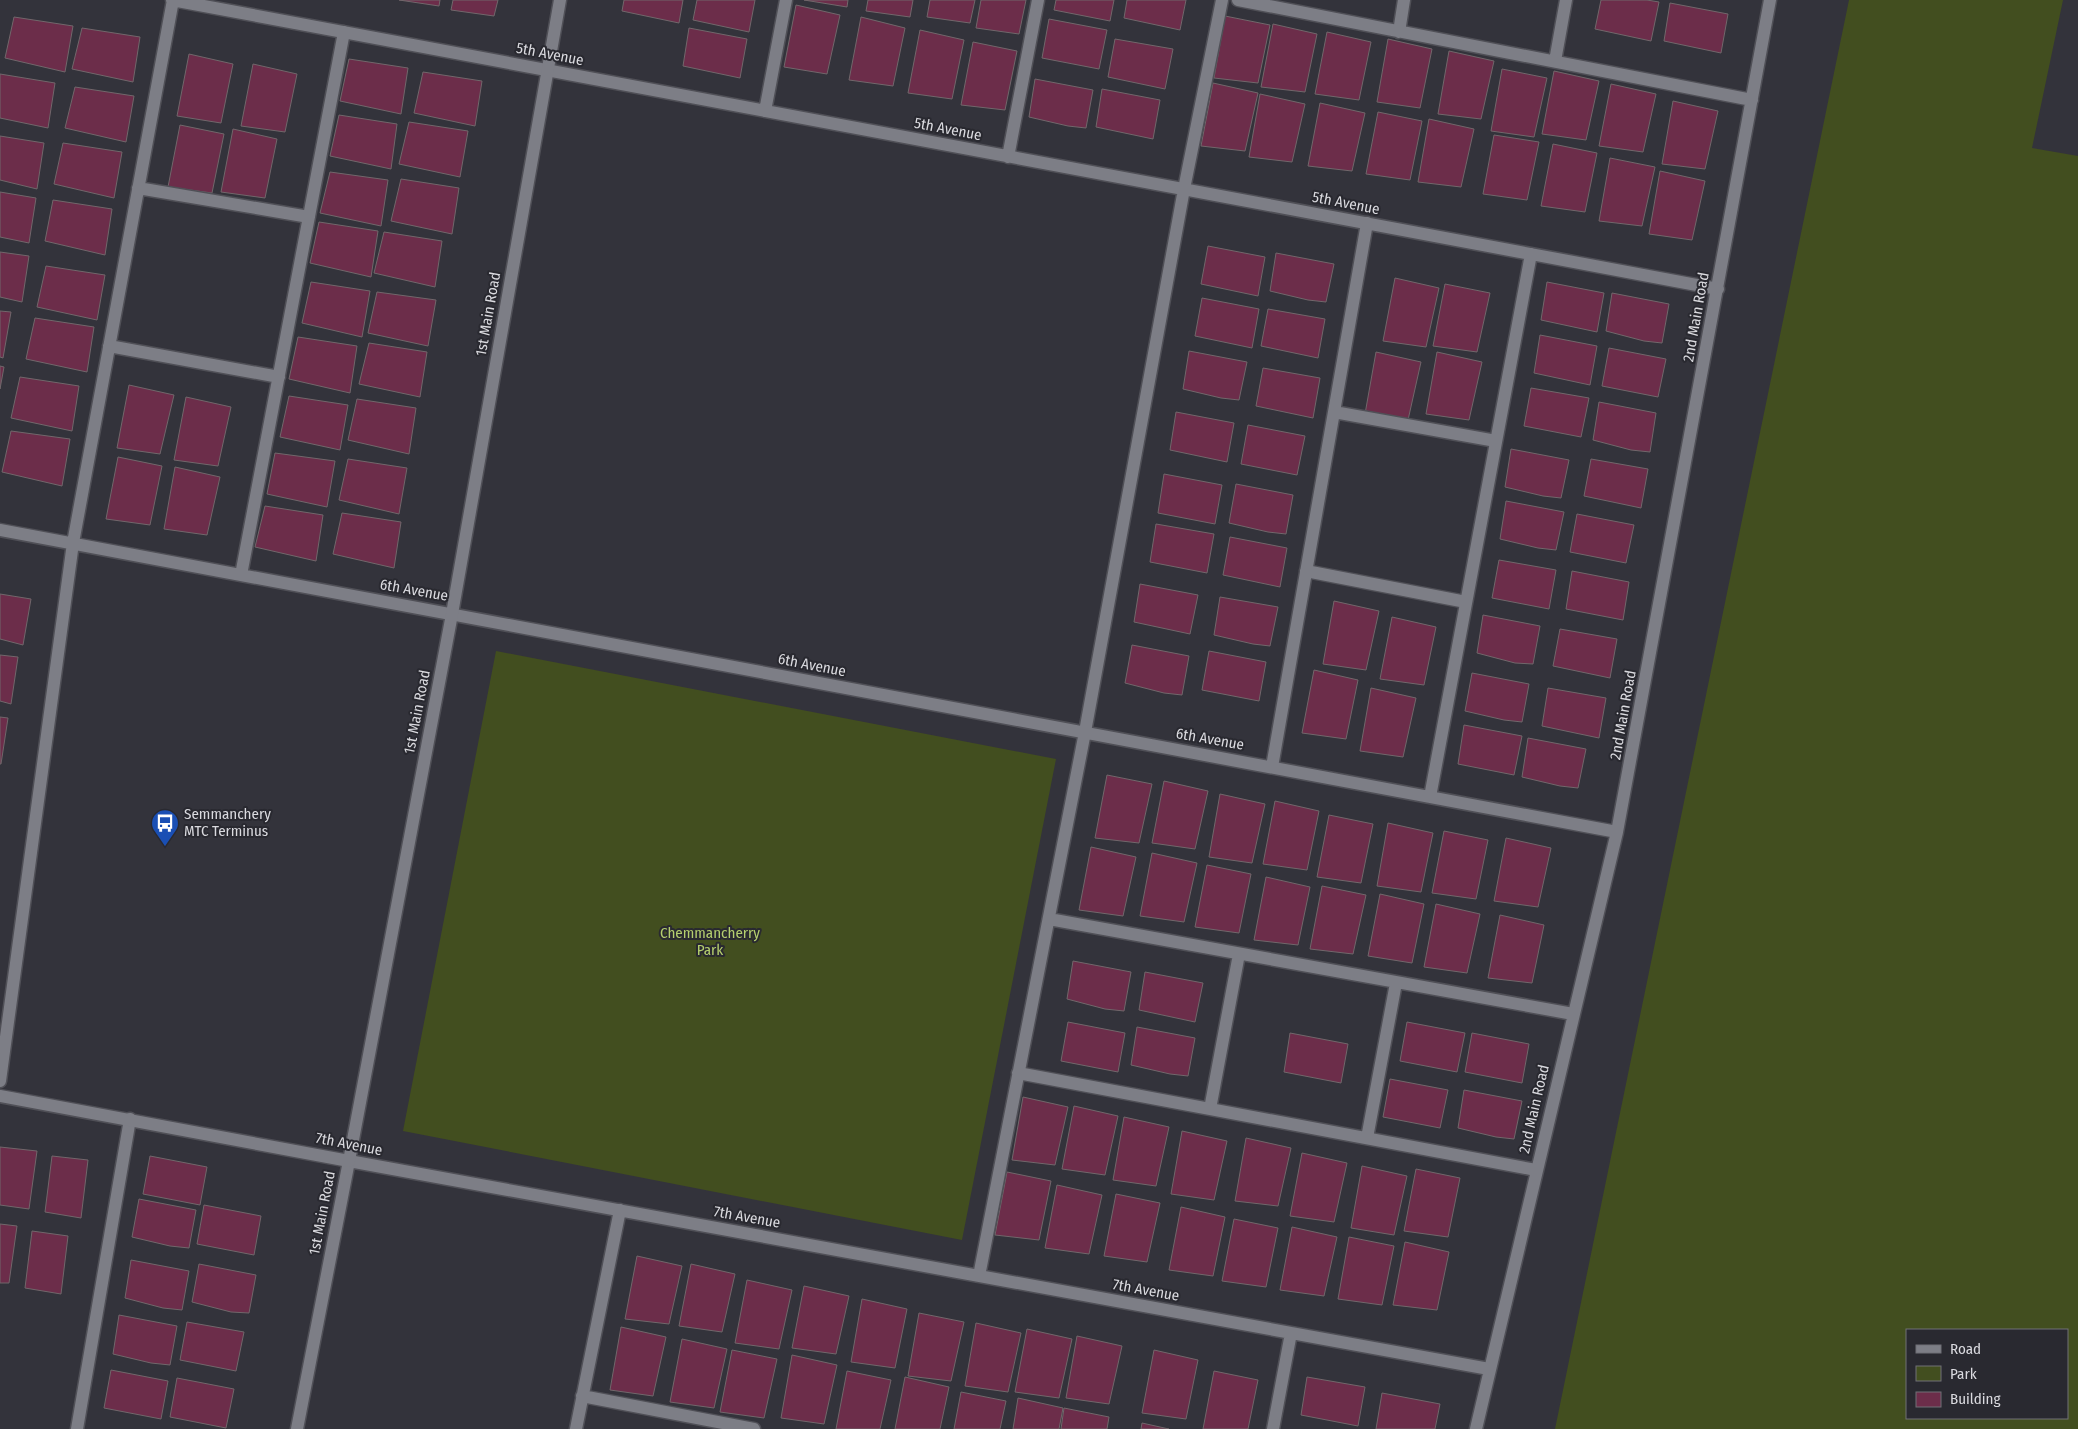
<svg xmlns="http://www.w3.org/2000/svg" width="2078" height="1429" font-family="'Fira Sans Condensed',sans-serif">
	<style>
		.green { fill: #424e1f; fill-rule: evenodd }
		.building { fill: #6c2d4a; stroke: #71676b }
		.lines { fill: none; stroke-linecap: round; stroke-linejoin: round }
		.minor-casing { stroke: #505057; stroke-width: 15 }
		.tertiary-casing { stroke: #505057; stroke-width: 15 }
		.minor { stroke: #7d7e86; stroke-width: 12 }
		.tertiary { stroke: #7d7e86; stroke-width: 12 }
		.labels { text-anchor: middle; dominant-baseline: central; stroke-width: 4; stroke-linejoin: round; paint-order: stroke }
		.street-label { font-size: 15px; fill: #dadadf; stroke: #292930 }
		.poi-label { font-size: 15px; fill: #dadadf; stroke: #292930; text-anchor: start }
		.park-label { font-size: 15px; fill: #b5cf6e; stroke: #292930 }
	</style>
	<rect width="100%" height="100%" fill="#33333b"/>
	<!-- green -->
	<path class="green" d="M 1849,0 L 2063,0 L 2032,148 L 2078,156 L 2078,1429 L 1555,1429 ZM 2067,1330 L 2067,1418 L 1907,1418 L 1907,1330 Z
		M 496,651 L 1056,759 L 962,1240 L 403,1131 Z"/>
	<!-- building -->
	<path class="building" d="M 399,0 L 440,0 L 439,6 Z
		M 453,0 L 498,0 L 494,16 L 451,10 Z
		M 624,0 L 683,0 L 679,23 L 622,11 Z
		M 697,0 L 755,0 L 749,32 L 693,20 Z
		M 804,0 L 848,0 L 847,7 Z
		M 868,0 L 913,0 L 910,17 L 866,11 Z
		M 930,0 L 975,0 L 970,23 L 927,17 Z
		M 981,0 L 1026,0 L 1019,34 L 976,28 Z
		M 1056,0 L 1114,0 L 1110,21 L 1054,10 Z
		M 1127,0 L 1186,0 L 1180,30 L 1124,18 Z
		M 1601,0 L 1647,0 L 1659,2 L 1651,41 L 1595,29 Z
		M 1670,3 L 1728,14 L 1721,53 L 1664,41 Z
		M 796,5 L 840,15 L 827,74 L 784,67 Z
		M 1225,16 L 1270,25 L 1258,83 L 1214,78 Z
		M 14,17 L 73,26 L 65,72 L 5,58 Z
		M 861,17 L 905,28 L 893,86 L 849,80 Z
		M 1049,19 L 1107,30 L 1099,69 L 1042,58 Z
		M 1273,24 L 1317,34 L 1305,92 L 1261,87 Z
		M 82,28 L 140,37 L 133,82 L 72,69 Z
		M 689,28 L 747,39 L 740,78 L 683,66 Z
		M 920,30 L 964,40 L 952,99 L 908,93 Z
		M 1327,32 L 1371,42 L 1359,100 L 1315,94 Z
		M 1115,39 L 1173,49 L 1165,89 L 1108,77 Z
		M 1388,39 L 1432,49 L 1420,108 L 1377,102 Z
		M 973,42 L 1017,51 L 1005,110 L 961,105 Z
		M 1449,51 L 1494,61 L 1481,119 L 1438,114 Z
		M 189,54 L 233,64 L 221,123 L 177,116 Z
		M 349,59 L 408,68 L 401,114 L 340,101 Z
		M 253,64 L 297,74 L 285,132 L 241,126 Z
		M 1502,69 L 1547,78 L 1534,137 L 1491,131 Z
		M 1554,71 L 1599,81 L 1586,140 L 1542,134 Z
		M 423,72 L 482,81 L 475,126 L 414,113 Z
		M 0,74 L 55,83 L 48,128 L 0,118 Z
		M 1035,79 L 1093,90 L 1086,128 L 1068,126 L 1029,117 Z
		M 1213,83 L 1258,93 L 1245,151 L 1201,146 Z
		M 1611,84 L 1656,94 L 1643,152 L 1599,146 Z
		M 75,87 L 134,96 L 126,142 L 65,128 Z
		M 1102,89 L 1160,100 L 1153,139 L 1096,127 Z
		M 1260,94 L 1305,104 L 1292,162 L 1249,157 Z
		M 1673,101 L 1718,111 L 1705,169 L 1662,164 Z
		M 1320,103 L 1365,113 L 1352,171 L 1308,166 Z
		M 1378,112 L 1422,121 L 1410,180 L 1366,174 Z
		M 339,115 L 397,124 L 391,169 L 330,156 Z
		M 1429,119 L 1474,129 L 1461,187 L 1418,182 Z
		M 409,122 L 468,131 L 460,177 L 399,164 Z
		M 180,125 L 224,134 L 212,193 L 168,187 Z
		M 233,129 L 277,139 L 265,198 L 221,192 Z
		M 1494,135 L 1539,142 L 1527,200 L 1483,194 Z
		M 0,136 L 44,143 L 37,189 L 0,180 Z
		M 63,143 L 122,152 L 114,198 L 54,184 Z
		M 1553,144 L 1597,153 L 1585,212 L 1541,206 Z
		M 1610,158 L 1655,167 L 1642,226 L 1599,221 Z
		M 1660,171 L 1705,181 L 1692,240 L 1649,234 Z
		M 330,172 L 388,180 L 381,226 L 320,213 Z
		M 401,179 L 459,188 L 452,234 L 391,221 Z
		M 0,192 L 36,198 L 29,243 L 0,237 Z
		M 53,200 L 112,209 L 105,255 L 45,241 Z
		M 319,222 L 378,231 L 371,277 L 310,263 Z
		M 384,232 L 442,241 L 435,287 L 374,273 Z
		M 1208,246 L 1265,257 L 1258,296 L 1201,284 Z
		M 0,252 L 29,256 L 22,302 L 0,297 Z
		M 1276,253 L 1334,264 L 1326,302 L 1308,300 L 1270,291 Z
		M 46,266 L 105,275 L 97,320 L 37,307 Z
		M 1395,278 L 1439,288 L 1426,347 L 1383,341 Z
		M 311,282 L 370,291 L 362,337 L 302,323 Z
		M 1547,282 L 1604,293 L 1597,332 L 1541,320 Z
		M 1445,284 L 1490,293 L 1477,352 L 1433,346 Z
		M 377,292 L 436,300 L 428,346 L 368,333 Z
		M 1612,293 L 1669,304 L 1662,343 L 1644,341 L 1606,331 Z
		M 1202,298 L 1259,309 L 1252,348 L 1195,336 Z
		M 1268,309 L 1325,319 L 1318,358 L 1261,346 Z
		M 0,311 L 11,312 L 3,358 L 0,357 Z
		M 35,318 L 94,327 L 87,372 L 26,359 Z
		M 1540,335 L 1597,346 L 1590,385 L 1534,373 Z
		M 298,337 L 357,346 L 350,393 L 289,379 Z
		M 369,343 L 427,352 L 420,397 L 359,384 Z
		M 1609,348 L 1666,359 L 1658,397 L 1602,386 Z
		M 1189,351 L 1247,362 L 1239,400 L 1221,398 L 1183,389 Z
		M 1376,352 L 1421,362 L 1408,420 L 1365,414 Z
		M 1437,352 L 1482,362 L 1469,420 L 1426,414 Z
		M 0,366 L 4,367 L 0,389 Z
		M 1263,368 L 1320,378 L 1313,418 L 1256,406 Z
		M 20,377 L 79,386 L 72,431 L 11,418 Z
		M 129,385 L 174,395 L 160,454 L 117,448 Z
		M 1531,388 L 1589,398 L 1581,437 L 1524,426 Z
		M 289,396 L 348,405 L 340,450 L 280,437 Z
		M 186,397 L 231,407 L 218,466 L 174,460 Z
		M 357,399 L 416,408 L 409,454 L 348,440 Z
		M 1599,402 L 1656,413 L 1650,452 L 1631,450 L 1593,440 Z
		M 1176,412 L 1234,423 L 1227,462 L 1170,450 Z
		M 1248,425 L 1305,436 L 1297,475 L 1241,464 Z
		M 11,431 L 70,439 L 62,486 L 2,472 Z
		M 1511,449 L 1569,460 L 1561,498 L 1543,496 L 1505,487 Z
		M 275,453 L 335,461 L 327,507 L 267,494 Z
		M 118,457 L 162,466 L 150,525 L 106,519 Z
		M 348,459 L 407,468 L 399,514 L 339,500 Z
		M 1591,459 L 1648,469 L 1641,508 L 1584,496 Z
		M 175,467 L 220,477 L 207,535 L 164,529 Z
		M 1164,474 L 1222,485 L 1215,524 L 1158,513 Z
		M 1236,484 L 1293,495 L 1286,534 L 1268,532 L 1229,523 Z
		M 1506,501 L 1564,512 L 1556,550 L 1538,548 L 1500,539 Z
		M 265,506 L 323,515 L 316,561 L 255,547 Z
		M 342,513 L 401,522 L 394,568 L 333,554 Z
		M 1577,514 L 1634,525 L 1626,563 L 1570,552 Z
		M 1156,524 L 1214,534 L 1207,573 L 1150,562 Z
		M 1230,537 L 1287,548 L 1280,587 L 1223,575 Z
		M 1499,560 L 1556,570 L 1549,609 L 1492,598 Z
		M 1572,571 L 1629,582 L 1623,620 L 1566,609 Z
		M 1140,584 L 1198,595 L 1190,634 L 1134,622 Z
		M 0,594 L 31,599 L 23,645 L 0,639 Z
		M 1220,597 L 1278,607 L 1270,646 L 1253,644 L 1214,635 Z
		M 1334,601 L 1379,611 L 1366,670 L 1323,664 Z
		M 1483,615 L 1540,626 L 1533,664 L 1515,663 L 1477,653 Z
		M 1392,617 L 1436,627 L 1424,685 L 1380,679 Z
		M 1560,629 L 1617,639 L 1610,678 L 1553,666 Z
		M 1132,645 L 1189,656 L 1182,695 L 1164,693 L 1125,683 Z
		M 1209,651 L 1266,662 L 1259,701 L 1202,690 Z
		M 0,655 L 18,657 L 11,704 L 0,701 Z
		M 1314,670 L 1358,680 L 1346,739 L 1302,733 Z
		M 1472,673 L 1529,684 L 1522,722 L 1504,720 L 1465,711 Z
		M 1371,688 L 1416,698 L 1403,757 L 1360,751 Z
		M 1548,688 L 1606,698 L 1599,738 L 1542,726 Z
		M 0,717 L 8,718 L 1,764 L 0,764 Z
		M 1464,725 L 1522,736 L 1514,775 L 1458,764 Z
		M 1528,738 L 1586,749 L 1578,788 L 1560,786 L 1522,777 Z
		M 1107,775 L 1152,784 L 1139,843 L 1095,838 Z
		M 1164,781 L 1208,791 L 1195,849 L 1152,843 Z
		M 1220,794 L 1265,804 L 1252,863 L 1209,857 Z
		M 1275,801 L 1319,811 L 1307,870 L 1263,864 Z
		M 1329,815 L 1373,824 L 1361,883 L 1317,877 Z
		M 1388,823 L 1433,833 L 1421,892 L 1377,886 Z
		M 1444,831 L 1488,840 L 1476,899 L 1432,893 Z
		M 1506,838 L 1551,848 L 1538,907 L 1494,901 Z
		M 1091,847 L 1136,857 L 1123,916 L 1079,910 Z
		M 1152,853 L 1197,863 L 1184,922 L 1140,916 Z
		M 1207,865 L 1251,874 L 1239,933 L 1195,927 Z
		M 1266,877 L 1310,887 L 1298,945 L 1254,940 Z
		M 1322,886 L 1366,895 L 1353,954 L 1310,949 Z
		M 1380,894 L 1424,904 L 1412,963 L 1368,956 Z
		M 1436,904 L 1480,914 L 1467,973 L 1424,967 Z
		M 1500,915 L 1544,925 L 1532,983 L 1488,978 Z
		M 1073,961 L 1131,972 L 1124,1011 L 1105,1009 L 1067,999 Z
		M 1145,972 L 1203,983 L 1195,1022 L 1139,1010 Z
		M 1068,1022 L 1125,1033 L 1118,1072 L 1061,1061 Z
		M 1407,1022 L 1465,1033 L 1457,1072 L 1400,1061 Z
		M 1137,1027 L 1195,1038 L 1188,1076 L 1170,1074 L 1131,1065 Z
		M 1290,1033 L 1348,1044 L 1341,1083 L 1284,1072 Z
		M 1472,1033 L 1529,1044 L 1522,1083 L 1465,1072 Z
		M 1390,1079 L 1448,1090 L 1440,1128 L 1383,1117 Z
		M 1464,1090 L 1522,1101 L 1514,1139 L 1496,1137 L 1458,1128 Z
		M 1023,1097 L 1068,1107 L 1055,1165 L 1012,1160 Z
		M 1074,1106 L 1118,1116 L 1105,1175 L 1062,1169 Z
		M 1124,1117 L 1169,1127 L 1156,1186 L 1113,1180 Z
		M 1182,1131 L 1227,1141 L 1214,1200 L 1171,1194 Z
		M 1246,1138 L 1291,1148 L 1278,1206 L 1235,1201 Z
		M 0,1147 L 37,1151 L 29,1209 L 0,1205 Z
		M 1302,1153 L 1347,1163 L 1334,1222 L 1290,1216 Z
		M 52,1156 L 88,1160 L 81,1218 L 45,1212 Z
		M 150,1156 L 207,1167 L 200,1205 L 143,1194 Z
		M 1362,1166 L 1407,1176 L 1394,1235 L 1351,1228 Z
		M 1416,1169 L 1460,1178 L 1448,1237 L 1404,1231 Z
		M 1007,1172 L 1051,1181 L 1039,1240 L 995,1235 Z
		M 1057,1185 L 1102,1195 L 1089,1254 L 1045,1248 Z
		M 1116,1194 L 1160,1203 L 1147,1262 L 1104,1256 Z
		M 139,1199 L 196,1210 L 189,1248 L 170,1246 L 132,1237 Z
		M 204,1205 L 261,1216 L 254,1255 L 197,1244 Z
		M 1181,1207 L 1225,1217 L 1213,1276 L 1169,1270 Z
		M 1234,1219 L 1278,1228 L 1266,1287 L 1222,1281 Z
		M 0,1224 L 17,1226 L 9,1283 L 0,1283 Z
		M 1292,1227 L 1337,1237 L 1324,1296 L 1280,1290 Z
		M 32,1231 L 68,1236 L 61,1294 L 25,1288 Z
		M 1349,1237 L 1394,1246 L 1382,1305 L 1338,1299 Z
		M 1405,1242 L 1449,1252 L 1437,1310 L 1393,1305 Z
		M 637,1256 L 682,1266 L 669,1324 L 625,1319 Z
		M 131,1260 L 189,1271 L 182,1310 L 163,1308 L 125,1298 Z
		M 199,1264 L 256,1275 L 249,1313 L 231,1312 L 192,1302 Z
		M 691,1264 L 735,1274 L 722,1332 L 679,1326 Z
		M 747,1280 L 792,1290 L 779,1349 L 735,1343 Z
		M 804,1286 L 849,1296 L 836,1354 L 792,1348 Z
		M 862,1299 L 907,1309 L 895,1368 L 851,1362 Z
		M 919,1313 L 964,1322 L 951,1381 L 908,1376 Z
		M 119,1315 L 177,1326 L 170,1365 L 151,1363 L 113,1354 Z
		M 187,1322 L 244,1332 L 236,1371 L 180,1360 Z
		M 976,1323 L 1021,1333 L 1008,1392 L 965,1386 Z
		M 621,1327 L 666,1337 L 653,1396 L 610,1390 Z
		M 1027,1329 L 1072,1339 L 1059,1398 L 1015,1392 Z
		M 1077,1336 L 1122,1346 L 1109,1404 L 1066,1398 Z
		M 682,1339 L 727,1349 L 714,1408 L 670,1402 Z
		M 732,1350 L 777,1359 L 764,1418 L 720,1412 Z
		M 1154,1350 L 1198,1360 L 1186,1419 L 1142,1413 Z
		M 792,1355 L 837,1365 L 824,1424 L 781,1418 Z
		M 111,1370 L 168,1381 L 161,1419 L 104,1408 Z
		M 847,1371 L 891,1380 L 880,1429 L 836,1429 Z
		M 1214,1371 L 1258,1380 L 1248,1429 L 1203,1429 Z
		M 905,1377 L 949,1387 L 940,1429 L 895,1429 Z
		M 1307,1377 L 1365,1387 L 1358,1426 L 1301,1415 Z
		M 177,1378 L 234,1389 L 226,1428 L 170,1417 Z
		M 961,1392 L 1006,1401 L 1000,1429 L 954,1429 Z
		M 1382,1393 L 1440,1404 L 1435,1429 L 1376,1429 Z
		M 1018,1398 L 1063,1408 L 1059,1429 L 1013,1429 Z
		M 1064,1408 L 1109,1417 L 1107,1429 L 1061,1429 Z
		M 1142,1423 L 1169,1429 L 1141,1429 Z"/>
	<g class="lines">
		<!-- minor casing -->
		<g class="minor-casing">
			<path id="minor" d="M 172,0 L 1718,289
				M 1238,0 L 1752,100
				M 1399,32 L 1404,0
				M 1555,61 L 1566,0
				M 765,111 L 786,0
				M 1008,157 L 1038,0
				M 138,188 L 309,217
				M 109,346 L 279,377
				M 1334,412 L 1496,441
				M 0,530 L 1617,832
				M 1306,571 L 1466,602
				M 241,575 L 344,32
				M 1272,767 L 1367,223
				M 1430,797 L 1531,254
				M 1049,919 L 1573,1014
				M 1018,1073 L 1536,1170
				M 0,1081 L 73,543 L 173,0
				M 1210,1109 L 1239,954
				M 1367,1138 L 1396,983
				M 979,1276 L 1085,732 L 1184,189 L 1222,0
				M 582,1396 L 754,1429
				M 77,1429 L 130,1119
				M 297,1429 L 349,1161 L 1489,1369
				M 576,1429 L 620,1210
				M 1273,1429 L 1291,1333
				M 1476,1429 L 1617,832 L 1770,0"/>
		</g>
		<!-- tertiary casing -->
		<g class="tertiary-casing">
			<path id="tertiary" d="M 0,1096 L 349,1161 L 452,614 L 560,0"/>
		</g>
		<!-- minor -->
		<use href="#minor" class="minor"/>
		<!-- tertiary -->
		<use href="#tertiary" class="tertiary"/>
	</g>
	<!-- icons -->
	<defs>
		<g id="bus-pin" transform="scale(1.4375)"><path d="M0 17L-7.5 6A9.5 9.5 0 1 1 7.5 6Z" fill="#1a4fb4" stroke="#292930"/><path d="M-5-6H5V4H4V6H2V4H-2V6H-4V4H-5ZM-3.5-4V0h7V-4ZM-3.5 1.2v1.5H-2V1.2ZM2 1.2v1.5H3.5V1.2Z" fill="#fff"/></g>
	</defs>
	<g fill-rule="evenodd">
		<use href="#bus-pin" x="165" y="823"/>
	</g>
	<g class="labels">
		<!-- street labels -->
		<g class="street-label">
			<text transform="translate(550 54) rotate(11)">5th Avenue</text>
			<text transform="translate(948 129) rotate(11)">5th Avenue</text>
			<text transform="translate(1346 203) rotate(11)">5th Avenue</text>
			<text transform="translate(488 314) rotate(-80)">1st Main Road</text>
			<text transform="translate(1696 317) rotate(-80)">2nd Main Road</text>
			<text transform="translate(414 590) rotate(10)">6th Avenue</text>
			<text transform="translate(812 665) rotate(11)">6th Avenue</text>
			<text transform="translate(417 712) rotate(-79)">1st Main Road</text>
			<text transform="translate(1623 715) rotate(-80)">2nd Main Road</text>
			<text transform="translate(1210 739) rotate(10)">6th Avenue</text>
			<text transform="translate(1534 1109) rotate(-77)">2nd Main Road</text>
			<text transform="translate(349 1144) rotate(11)">7th Avenue</text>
			<text transform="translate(322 1213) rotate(-79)">1st Main Road</text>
			<text transform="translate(747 1217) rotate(10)">7th Avenue</text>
			<text transform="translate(1146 1290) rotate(10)">7th Avenue</text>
		</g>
		<!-- poi labels -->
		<g class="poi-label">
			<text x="184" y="814">Semmanchery<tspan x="184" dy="17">MTC Terminus</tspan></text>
		</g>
		<!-- park labels -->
		<g class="park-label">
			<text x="710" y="933">Chemmancherry<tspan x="710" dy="17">Park</tspan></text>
		</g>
	</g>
	<!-- legend -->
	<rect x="1906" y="1329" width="162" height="90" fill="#292930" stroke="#707076"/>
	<rect x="1916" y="1345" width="25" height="8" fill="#7d7e86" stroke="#707076"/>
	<text x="1950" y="1354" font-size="15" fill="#dadadf">Road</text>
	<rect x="1916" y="1366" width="25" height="15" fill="#424e1f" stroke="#707076"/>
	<text x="1950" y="1379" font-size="15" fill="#dadadf">Park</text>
	<rect x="1916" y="1392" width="25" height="15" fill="#6c2d4a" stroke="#707076"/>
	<text x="1950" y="1404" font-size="15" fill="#dadadf">Building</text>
</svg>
